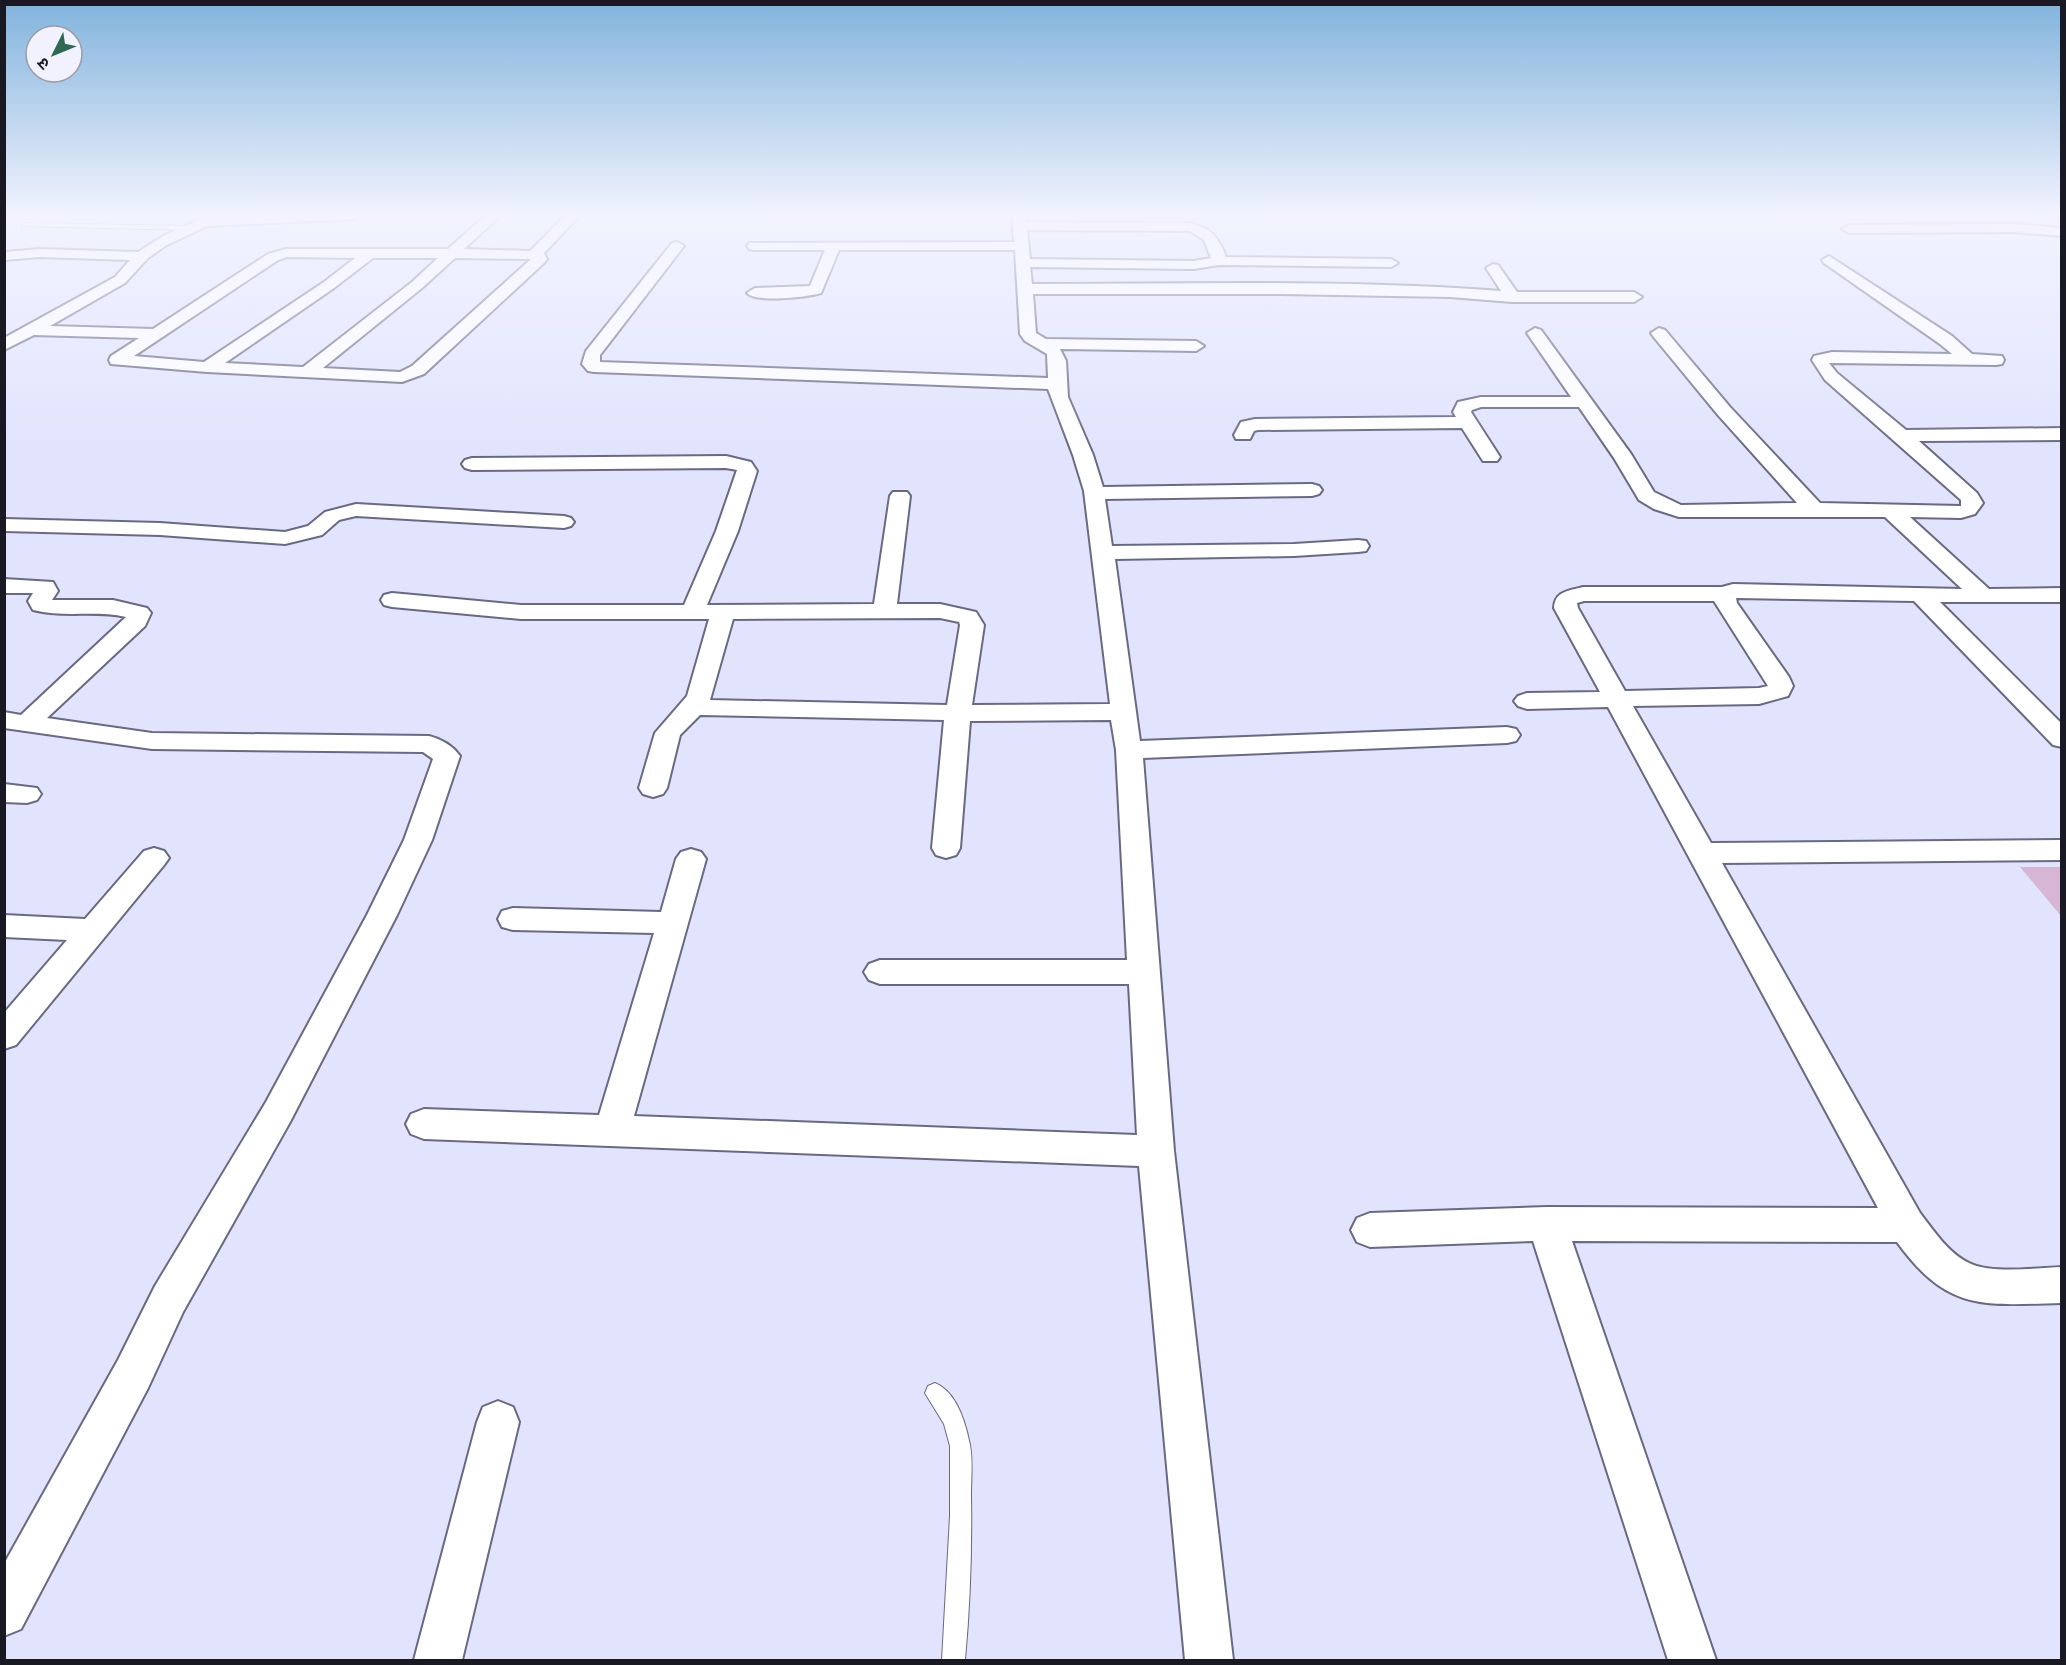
<svg xmlns="http://www.w3.org/2000/svg" width="2066" height="1665" font-family="'Golos Text','Noto Sans Devanagari',sans-serif">
	<style>
		.green { fill: #d7b6d5 }
		.lines { fill: none; stroke-linecap: round; stroke-linejoin: round }
		.lane-casing { stroke: #686a81; stroke-width: 2 }
		.street-casing { stroke: #686a81; stroke-width: 4 }
		.lane { fill: #fff; fill-rule: evenodd }
		.street { fill: #fff; fill-rule: evenodd }
	</style>
	<rect width="100%" height="100%" fill="#e2e4fe"/>
	<!-- green -->
	<path class="green" d="M 2020,867 L 2061,867 L 2061,916 Z"/>
	<g class="lines">
		<!-- lane casing -->
		<g class="lane-casing">
			<path id="lane" d="M 23,223 L 191,226 L 194,228 L 191,230 L 21,226 Z
				M 935,1383 C 957,1392 966,1424 970,1445 C 973,1461 971,1479 971,1495 C 972,1550 970,1606 965,1660 L 942,1660 L 950,1516 L 950,1446 L 944,1424 L 925,1393 L 928,1386 Z"/>
		</g>
		<!-- street casing -->
		<g class="street-casing">
			<path id="street" d="M 209,215 L 227,215 L 225,217 L 361,215 L 354,219 L 207,226 L 165,246 L 148,258 L 125,283 L 50,326 L 153,329 L 268,254 L 286,249 L 448,249 L 486,215 L 501,215 L 464,249 L 530,251 L 566,215 L 580,215 L 544,253 L 547,259 L 545,262 L 424,374 L 402,382 L 207,372 L 111,364 L 109,360 L 111,356 L 139,338 L 34,335 L 4,350 L 4,338 L 115,277 L 130,260 L 40,257 L 4,260 L 4,252 L 40,249 L 138,252 L 165,235 ZM 287,257 L 355,258 L 324,282 L 204,362 L 134,356 L 278,260 ZM 373,258 L 438,258 L 412,282 L 303,367 L 225,363 L 334,288 ZM 455,258 L 531,259 L 412,366 L 400,372 L 323,368 L 422,288 Z
				M 1012,215 L 1026,215 L 1026,222 L 1190,223 C 1210,228 1219,237 1226,257 L 1391,259 L 1398,263 L 1391,267 L 1219,265 L 1194,269 L 1030,267 L 1032,284 C 1188,284 1345,279 1501,291 L 1486,268 L 1493,264 L 1498,265 L 1517,292 L 1634,292 L 1642,297 L 1634,302 L 1512,302 L 1450,297 L 1279,294 L 1033,294 L 1036,333 L 1046,339 L 1196,341 L 1204,346 L 1196,351 L 1060,349 L 1066,361 L 1068,397 L 1093,455 L 1103,487 L 1312,484 L 1319,486 L 1322,490 L 1319,494 L 1312,496 L 1105,499 L 1112,546 L 1294,544 L 1358,540 L 1366,541 L 1369,546 L 1366,551 L 1358,552 L 1294,556 L 1115,559 L 1140,741 L 1507,727 L 1516,729 L 1520,735 L 1516,741 L 1507,743 L 1143,758 L 1174,1151 L 1233,1660 L 1185,1660 L 1139,1166 L 424,1139 L 411,1134 L 406,1124 L 411,1114 L 424,1109 L 599,1115 L 654,933 L 513,930 L 502,927 L 498,919 L 502,911 L 513,908 L 661,912 L 676,859 L 681,852 L 691,849 L 701,852 L 706,859 L 634,1116 L 1137,1135 L 1129,984 L 880,984 L 869,980 L 864,972 L 869,964 L 880,960 L 1127,960 L 1116,750 L 1111,720 L 970,721 L 960,848 L 956,855 L 946,858 L 936,855 L 932,848 L 944,720 L 700,715 L 680,735 L 667,788 L 663,794 L 653,797 L 643,794 L 639,788 L 655,733 L 687,696 L 709,619 L 521,619 L 392,607 L 384,605 L 381,600 L 384,595 L 392,593 L 521,605 L 684,605 L 716,531 L 737,470 L 726,468 L 472,470 L 465,468 L 462,464 L 465,460 L 472,458 L 726,456 L 751,462 L 757,471 L 738,531 L 707,605 L 874,604 L 890,496 L 893,492 L 907,492 L 910,496 L 897,604 L 940,604 L 976,612 L 984,625 L 972,705 L 1110,704 L 1084,491 L 1073,455 L 1048,389 L 594,372 L 588,371 L 582,364 L 586,351 L 672,243 L 677,242 L 684,246 L 600,355 L 600,362 L 1048,378 L 1047,354 L 1025,341 L 1020,334 L 1015,250 L 839,250 L 821,293 C 807,297 757,303 747,293 L 755,288 L 810,286 L 825,250 L 754,250 L 749,249 L 747,246 L 749,243 L 1014,242 ZM 1027,230 L 1190,231 L 1204,240 L 1211,258 L 1194,261 L 1030,259 ZM 940,618 L 959,622 L 960,625 L 947,705 L 710,700 L 733,619 Z
				M 2013,224 L 2062,228 L 2062,236 L 2013,232 L 1849,233 L 1842,229 L 1849,225 Z
				M 1829,256 L 1952,336 L 1972,354 L 2002,356 L 2004,360 L 2002,364 L 1996,365 L 1829,363 L 1837,373 L 1906,430 L 2062,428 L 2062,440 L 1919,441 L 1977,493 L 1983,503 L 1975,514 L 1961,518 L 1910,517 L 1989,589 L 2062,588 L 2062,602 L 1940,602 L 2062,724 L 2062,747 L 2053,745 L 1914,601 L 1736,598 L 1737,603 L 1789,677 L 1793,686 L 1788,696 L 1759,704 L 1633,706 L 1711,843 L 2062,840 L 2062,860 L 1722,863 L 1920,1213 C 1934,1231 1948,1253 1969,1263 C 1991,1274 2036,1268 2062,1267 L 2062,1303 C 1982,1305 1948,1312 1897,1242 L 1572,1241 L 1716,1660 L 1668,1660 L 1533,1241 L 1370,1247 L 1357,1242 L 1351,1230 L 1357,1218 L 1370,1213 L 1547,1207 L 1878,1208 L 1608,707 L 1527,709 L 1518,706 L 1514,701 L 1518,696 L 1527,693 L 1600,692 L 1554,608 C 1555,591 1568,591 1583,587 L 1722,587 L 1733,584 L 1962,589 L 1885,517 L 1679,517 L 1654,509 L 1639,500 L 1614,458 L 1579,407 L 1481,407 L 1472,410 L 1471,412 L 1500,457 L 1497,461 L 1483,461 L 1462,428 L 1258,430 L 1254,431 L 1250,439 L 1236,439 L 1234,435 L 1241,422 L 1255,419 L 1456,417 L 1453,412 L 1458,402 L 1481,397 L 1571,397 L 1527,333 L 1535,328 L 1541,330 L 1631,454 L 1654,492 L 1681,505 L 1797,503 L 1718,415 L 1653,336 L 1651,333 L 1659,328 L 1665,330 L 1730,407 L 1820,503 L 1961,506 L 1961,500 L 1825,380 L 1812,360 L 1814,356 L 1832,352 L 1952,354 L 1940,344 L 1824,263 L 1822,260 ZM 1584,601 L 1714,601 L 1768,686 L 1759,688 L 1625,691 L 1578,608 L 1577,603 Z
				M 356,504 L 564,516 L 571,518 L 574,522 L 571,526 L 564,528 L 356,516 L 339,520 L 322,535 L 285,544 L 160,535 L 4,531 L 4,519 L 160,523 L 285,532 L 308,526 L 325,512 Z
				M 4,579 L 53,582 L 58,591 L 52,600 L 113,600 L 147,608 L 151,613 L 145,626 L 47,718 L 152,733 L 429,736 C 441,739 453,746 460,756 L 432,840 L 397,915 L 290,1122 L 183,1312 L 148,1388 L 21,1629 L 4,1636 L 4,1564 L 118,1360 L 155,1286 L 266,1102 L 367,915 L 404,840 L 433,759 L 423,752 L 152,749 L 4,728 L 4,712 L 21,715 L 126,617 C 96,610 64,618 33,610 L 28,601 L 33,593 L 4,593 Z
				M 4,784 L 37,788 L 41,794 L 37,800 L 27,803 L 4,802 Z
				M 154,848 L 164,851 L 169,858 L 164,865 L 16,1045 L 4,1049 L 4,1013 L 67,940 L 4,937 L 4,915 L 85,919 L 144,851 Z
				M 498,1401 L 513,1407 L 519,1422 L 462,1660 L 414,1660 L 477,1422 L 483,1407 Z"/>
		</g>
		<!-- lane -->
		<use href="#lane" class="lane"/>
		<!-- street -->
		<use href="#street" class="street"/>
	</g>
	<!-- sky -->
	<linearGradient id="sky" x2="0" y2="1"><stop stop-color="#81b3dc"/><stop offset="0.48" stop-color="#f2f3ff"/><stop offset="1" stop-color="#f2f3ff" stop-opacity="0"/></linearGradient>
	<rect width="2066" height="448" fill="url(#sky)"/>
	<!-- border -->
	<rect width="2066" height="1665" fill="none" stroke="#191923" stroke-width="12"/>
	<!-- north arrow -->
	<g transform="translate(54 54) rotate(227)"><circle r="28" fill="#f1f2fd" stroke="#9b9ba6" stroke-width="1.5"/>
	<path d="M0-4.5L10 22L0 15L-10 22Z" fill="#2e6953"/>
	<text y="-9" font-size="16" font-weight="bold" text-anchor="middle" fill="#191923">उ</text>
	</g>
</svg>
